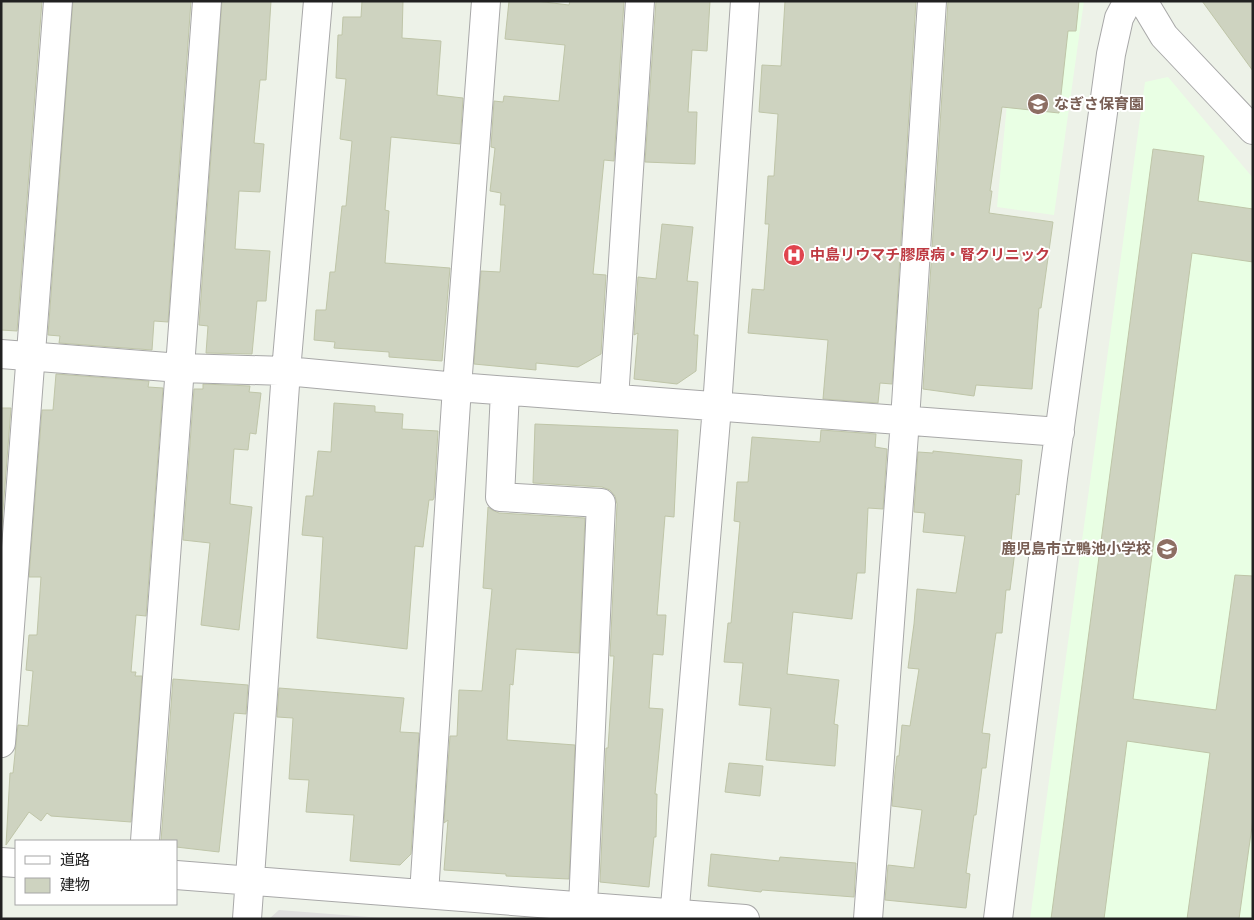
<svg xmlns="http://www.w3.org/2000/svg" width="1254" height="920" font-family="'Work Sans','Noto Sans JP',sans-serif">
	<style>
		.residential { fill: #dfdfde }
		.education { fill: #e9ffe4 }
		.building { fill: #ced3c0; stroke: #bfc5a8 }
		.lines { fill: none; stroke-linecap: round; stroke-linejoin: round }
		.minor-casing { stroke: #a8a8a8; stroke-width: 30 }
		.minor { stroke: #fff; stroke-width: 28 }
		.labels { text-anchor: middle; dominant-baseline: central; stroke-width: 4; stroke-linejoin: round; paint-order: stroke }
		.education-label { font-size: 15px; font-weight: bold; fill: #785e54; stroke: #fff; text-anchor: start }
		.health-label { font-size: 15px; font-weight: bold; fill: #be3a42; stroke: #fff; text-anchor: start }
	</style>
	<rect width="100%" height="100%" fill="#edf2e8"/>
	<!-- residential -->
	<path class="residential" d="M 279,910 L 395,919 L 269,919 Z"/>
	<!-- education -->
	<path class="education" d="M 1017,1 L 1084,1 L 1054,215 L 997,207 Z
		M 1168,77 L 1253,178 L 1253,919 L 1030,919 L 1145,82 Z"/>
	<!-- building -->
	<path class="building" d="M 1,1 L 42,1 L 17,331 L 1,330 Z
		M 73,1 L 191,1 L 168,322 L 154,321 L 152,350 L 59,343 L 60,336 L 48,335 Z
		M 222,1 L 271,1 L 266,80 L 260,80 L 254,143 L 264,144 L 260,192 L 239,191 L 235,249 L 270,251 L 266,301 L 257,301 L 252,354 L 206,353 L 208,326 L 199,325 Z
		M 362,1 L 403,1 L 402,38 L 441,41 L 437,95 L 463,98 L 460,144 L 391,137 L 385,210 L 389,211 L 385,263 L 450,268 L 442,361 L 389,357 L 389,352 L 334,348 L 335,342 L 314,340 L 316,310 L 326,310 L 330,272 L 335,272 L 342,206 L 346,206 L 352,141 L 340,139 L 346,79 L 336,78 L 338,35 L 342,35 L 343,17 L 361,17 Z
		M 509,1 L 536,1 L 569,5 L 570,1 L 624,1 L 614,161 L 604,160 L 593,274 L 606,275 L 601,354 L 578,367 L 536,363 L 536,370 L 474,364 L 481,271 L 500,272 L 505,205 L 500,205 L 501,193 L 490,191 L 495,148 L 491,147 L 494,101 L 503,102 L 504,96 L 559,101 L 565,45 L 505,39 Z
		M 656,1 L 710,1 L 707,51 L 692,50 L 688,112 L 697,112 L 695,164 L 645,162 Z
		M 785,1 L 916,1 L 892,384 L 880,383 L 878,403 L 823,399 L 828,340 L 748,333 L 752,289 L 764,290 L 769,224 L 765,224 L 768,176 L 774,176 L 778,114 L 759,112 L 762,65 L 781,66 Z
		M 948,1 L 1079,1 L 1076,31 L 1068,31 L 1059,113 L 1002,107 L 990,191 L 992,191 L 989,213 L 1053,222 L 1041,308 L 1039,308 L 1032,389 L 976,385 L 974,396 L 923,389 Z
		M 1202,1 L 1253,1 L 1253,71 Z
		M 1153,149 L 1204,156 L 1198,201 L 1253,209 L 1253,262 L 1192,253 L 1133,699 L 1216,710 L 1235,575 L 1253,576 L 1253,819 L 1239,919 L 1187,919 L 1210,753 L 1127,741 L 1104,919 L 1051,919 Z
		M 662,224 L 693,227 L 687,281 L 698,282 L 694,335 L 698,335 L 696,371 L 677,384 L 634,379 L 638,333 L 634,335 L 638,277 L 656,279 Z
		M 56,374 L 149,381 L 148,387 L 163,388 L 146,616 L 136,615 L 131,672 L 136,672 L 135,676 L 142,676 L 131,822 L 51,816 L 47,813 L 41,821 L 29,812 L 6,845 L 10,773 L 13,773 L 18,725 L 28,726 L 33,671 L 26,670 L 29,635 L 37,635 L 41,577 L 29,577 L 42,410 L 53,410 Z
		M 203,384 L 250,386 L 249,392 L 261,393 L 256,434 L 250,433 L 248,450 L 234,449 L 230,504 L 252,507 L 239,630 L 201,625 L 210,543 L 183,540 L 194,389 L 203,389 Z
		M 334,403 L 375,406 L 375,412 L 403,414 L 402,429 L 438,431 L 434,498 L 433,500 L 429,500 L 423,547 L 415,546 L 407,649 L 317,638 L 323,537 L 302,535 L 306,496 L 313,496 L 318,451 L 331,452 Z
		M 1,408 L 11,408 L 1,536 Z
		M 535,424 L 678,430 L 674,517 L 665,516 L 657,615 L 666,615 L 663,655 L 653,654 L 649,708 L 663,709 L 655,794 L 657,794 L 656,837 L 654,837 L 649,887 L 600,882 L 606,748 L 608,748 L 614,656 L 610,656 L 617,504 L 615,496 L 610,490 L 602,487 L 533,483 Z
		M 821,430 L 876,434 L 875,447 L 887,449 L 883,509 L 868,508 L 865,573 L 857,573 L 852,619 L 793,612 L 787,674 L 839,680 L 834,724 L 838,725 L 835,766 L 766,760 L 771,708 L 739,705 L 743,663 L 724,662 L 728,623 L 731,623 L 740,522 L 734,521 L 737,482 L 748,482 L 752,437 L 820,442 Z
		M 933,451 L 1022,460 L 1019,495 L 1016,494 L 1010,551 L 1015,551 L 1010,590 L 1006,590 L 1002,633 L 996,633 L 982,733 L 990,734 L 986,768 L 982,768 L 976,815 L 974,815 L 966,873 L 970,874 L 966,908 L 885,900 L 888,865 L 914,868 L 922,810 L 892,806 L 895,772 L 897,756 L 899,756 L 902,725 L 910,726 L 919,669 L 908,668 L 914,624 L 917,589 L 956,593 L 965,536 L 923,532 L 925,513 L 914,512 L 918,452 L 933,453 Z
		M 488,507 L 492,510 L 499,513 L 585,518 L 579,653 L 516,649 L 513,685 L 510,684 L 507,740 L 575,745 L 569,879 L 506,876 L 506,874 L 444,870 L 448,820 L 444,823 L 450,736 L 457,736 L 459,690 L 482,691 L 492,589 L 483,588 Z
		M 173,679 L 248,685 L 246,714 L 234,713 L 219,852 L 176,847 L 176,841 L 161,841 Z
		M 279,688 L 404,698 L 400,732 L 419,733 L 411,854 L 400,865 L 350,861 L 354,815 L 306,812 L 309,780 L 289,779 L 293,718 L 277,717 Z
		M 729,763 L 763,766 L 760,796 L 725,792 Z
		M 711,854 L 779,861 L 780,857 L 856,863 L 854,897 L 762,890 L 761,892 L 708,886 Z"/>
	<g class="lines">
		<!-- minor casing -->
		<g class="minor-casing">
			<path id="minor" d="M 1143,1 L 1164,36 L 1253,130
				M 1,354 L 180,368 L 286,371 L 457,387 L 1060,432
				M 505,391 L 500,497 L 601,503 L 583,906
				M 614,399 L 640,1
				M 1,743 L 58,1
				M 145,841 L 207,1
				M 1,862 L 16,863
				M 176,875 L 745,919
				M 424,894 L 457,387 L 486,1
				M 247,919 L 286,371 L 318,1
				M 674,919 L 717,407 L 745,1
				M 868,919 L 905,420 L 932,1
				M 998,919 L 1053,478 L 1111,54 L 1119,18 L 1128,1"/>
		</g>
		<!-- minor -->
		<use href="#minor" class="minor"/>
	</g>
	<!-- icons -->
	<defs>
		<g id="school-disc" transform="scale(1.125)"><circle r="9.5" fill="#8d6e63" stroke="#fff"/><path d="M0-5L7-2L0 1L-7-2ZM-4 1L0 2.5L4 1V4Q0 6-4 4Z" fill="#fff"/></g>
		<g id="hospital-disc" transform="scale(1.125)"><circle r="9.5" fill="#e0444e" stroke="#fff"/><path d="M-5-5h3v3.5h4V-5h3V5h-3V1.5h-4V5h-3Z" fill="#fff"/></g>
	</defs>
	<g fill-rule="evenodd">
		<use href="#school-disc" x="1038" y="104"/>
		<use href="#hospital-disc" x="794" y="255"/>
		<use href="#school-disc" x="1167" y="549"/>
	</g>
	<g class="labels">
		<!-- education labels -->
		<g class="education-label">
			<text x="1054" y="104">なぎさ保育園</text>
			<text x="1151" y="549" text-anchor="end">鹿児島市立鴨池小学校</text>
		</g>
		<!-- health labels -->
		<g class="health-label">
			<text x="810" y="255">中島リウマチ膠原病・腎クリニック</text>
		</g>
	</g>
	<!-- border -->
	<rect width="1254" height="920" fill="none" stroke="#212121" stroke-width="5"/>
	<!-- legend -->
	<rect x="15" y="840" width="162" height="65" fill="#ffffff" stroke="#a6a6a6"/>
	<rect x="25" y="856" width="25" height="8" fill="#ffffff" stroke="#a6a6a6"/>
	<text x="60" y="865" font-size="15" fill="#212121">道路</text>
	<rect x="25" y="878" width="25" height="15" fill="#ced3c0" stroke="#a6a6a6"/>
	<text x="60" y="890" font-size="15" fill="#212121">建物</text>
</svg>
